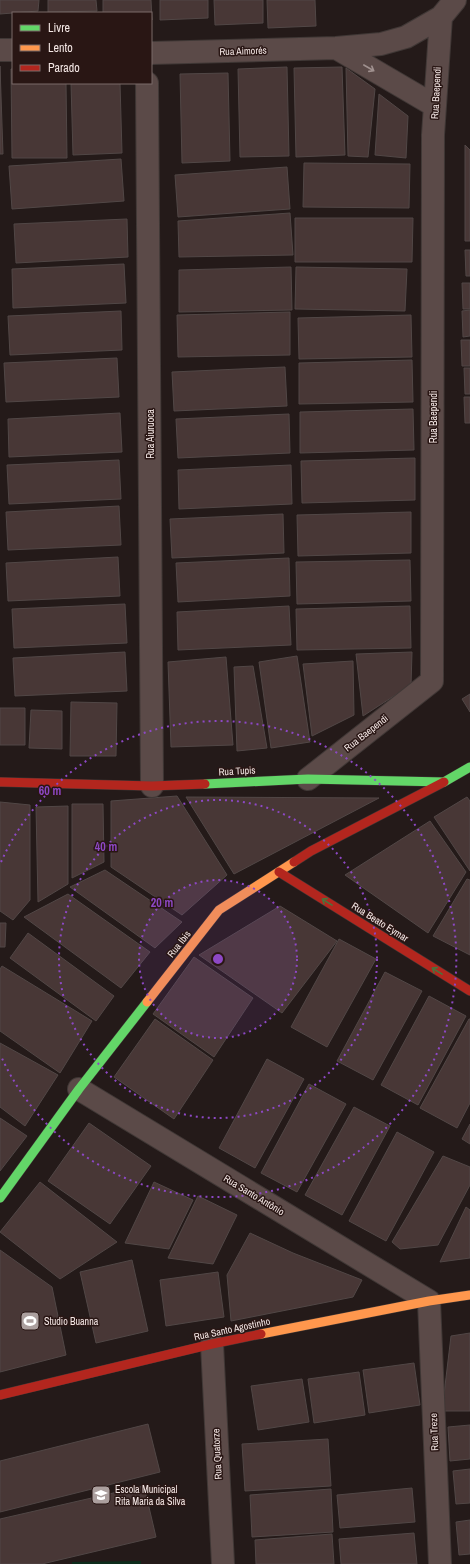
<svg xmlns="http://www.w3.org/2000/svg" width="470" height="1564" font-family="'Archivo Narrow',sans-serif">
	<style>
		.green { fill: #0d2c1b }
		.building { fill: #483736; stroke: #514746 }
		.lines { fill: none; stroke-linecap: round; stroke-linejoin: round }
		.street-casing { stroke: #403836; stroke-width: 24 }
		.fast-casing { stroke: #403836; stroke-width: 10 }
		.slow-casing { stroke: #403836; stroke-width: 10 }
		.jam-casing { stroke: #403836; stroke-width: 10 }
		.street { stroke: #5b4a48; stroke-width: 22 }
		.fast { stroke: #63d668; stroke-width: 9 }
		.slow { stroke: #ff974d; stroke-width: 9 }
		.jam { stroke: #b3261e; stroke-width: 9 }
		.oneway { stroke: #a0918f }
		.oneway2 { stroke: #46763e }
		.ring { fill: none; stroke: #8d48c5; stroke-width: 2; stroke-dasharray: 2 4 }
		.labels { text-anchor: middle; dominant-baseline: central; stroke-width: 3; stroke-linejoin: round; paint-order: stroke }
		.street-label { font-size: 10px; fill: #f4e7e5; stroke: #291614 }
		.poi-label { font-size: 10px; fill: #f4e7e5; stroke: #291614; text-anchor: start }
		.centre { fill: #8d48c5; stroke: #291614; stroke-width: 2 }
		.ring-label { font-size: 12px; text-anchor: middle; font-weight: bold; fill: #8d48c5; stroke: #291614; stroke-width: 3; stroke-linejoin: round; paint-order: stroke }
	</style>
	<rect width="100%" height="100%" fill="#241a19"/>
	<!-- green -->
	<path class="green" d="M 141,1561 L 141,1564 L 72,1564 L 72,1562 Z"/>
	<!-- building -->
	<path class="building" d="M 0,0 L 39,0 L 38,11 L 0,14 Z
		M 48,0 L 96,0 L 97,11 L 48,12 Z
		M 103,0 L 151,0 L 152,20 L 151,13 L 103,13 Z
		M 160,0 L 208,0 L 208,18 L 160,20 Z
		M 214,0 L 263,0 L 263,23 L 215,25 Z
		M 267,0 L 315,0 L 316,26 L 268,28 Z
		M 0,66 L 3,154 L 0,154 Z
		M 287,67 L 289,156 L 240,157 L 238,69 Z
		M 342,67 L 345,155 L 296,157 L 294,68 Z
		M 346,68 L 375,89 L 368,157 L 348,156 Z
		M 11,69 L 13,69 L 13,83 L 66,83 L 67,158 L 12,158 Z
		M 228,73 L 230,161 L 182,163 L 180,74 Z
		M 71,83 L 120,83 L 122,153 L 73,155 Z
		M 379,94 L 408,116 L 406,158 L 375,155 Z
		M 465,145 L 470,150 L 470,241 L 465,241 Z
		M 121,159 L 124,201 L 12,209 L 9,166 Z
		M 304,163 L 410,164 L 409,208 L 303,207 Z
		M 287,167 L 290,209 L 178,217 L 175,175 Z
		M 290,213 L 293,255 L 179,257 L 178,221 Z
		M 295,218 L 413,218 L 412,262 L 295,262 Z
		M 127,219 L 128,257 L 16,263 L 14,224 Z
		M 465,250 L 470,250 L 470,276 L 466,276 Z
		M 124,264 L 126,303 L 13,308 L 12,269 Z
		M 291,267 L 292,310 L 179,312 L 179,270 Z
		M 296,267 L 407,269 L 405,311 L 295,309 Z
		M 462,283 L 470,283 L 470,309 L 463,309 Z
		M 470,310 L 470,336 L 463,337 L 462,311 Z
		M 121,311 L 122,350 L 10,355 L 8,316 Z
		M 290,312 L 290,355 L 178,357 L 177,315 Z
		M 411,315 L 412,357 L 299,359 L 298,318 Z
		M 461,340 L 470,340 L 470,366 L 462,366 Z
		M 117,358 L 119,397 L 6,402 L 4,363 Z
		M 412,360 L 413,402 L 299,404 L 299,363 Z
		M 285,367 L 287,406 L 174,411 L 172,372 Z
		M 464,368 L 470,368 L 470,394 L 465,394 Z
		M 464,397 L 470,397 L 470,423 L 465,423 Z
		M 413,409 L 414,450 L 300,453 L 300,412 Z
		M 120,413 L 122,452 L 9,457 L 8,419 Z
		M 289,414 L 290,453 L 178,458 L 176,419 Z
		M 415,458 L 415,500 L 302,503 L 301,461 Z
		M 119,460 L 121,499 L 9,504 L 7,465 Z
		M 291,465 L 292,504 L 179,509 L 178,470 Z
		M 119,506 L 121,545 L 8,550 L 6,512 Z
		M 411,512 L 411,553 L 298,556 L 297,515 Z
		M 283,514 L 284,553 L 172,558 L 170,519 Z
		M 118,557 L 120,596 L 8,601 L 6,563 Z
		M 289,558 L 290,596 L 178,602 L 176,563 Z
		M 410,560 L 411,601 L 297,604 L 296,562 Z
		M 125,604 L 127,643 L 14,648 L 12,609 Z
		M 289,606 L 291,645 L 178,650 L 177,612 Z
		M 410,606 L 411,648 L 297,650 L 296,609 Z
		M 125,652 L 127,691 L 15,696 L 13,658 Z
		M 412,652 L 411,685 L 363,716 L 356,654 Z
		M 297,656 L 310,742 L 271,748 L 259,662 Z
		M 226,657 L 233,745 L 171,747 L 168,662 Z
		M 353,661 L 354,715 L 312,736 L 303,664 Z
		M 253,666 L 267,748 L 237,751 L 234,667 Z
		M 470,694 L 470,712 L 462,699 Z
		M 71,702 L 117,703 L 116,756 L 70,756 Z
		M 0,708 L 25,708 L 25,745 L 0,745 Z
		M 31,710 L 62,711 L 62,749 L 29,748 Z
		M 177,796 L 227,875 L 182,915 L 111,867 L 111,801 Z
		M 186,797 L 379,798 L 234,874 Z
		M 467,797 L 470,801 L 470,871 L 434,817 Z
		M 0,802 L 30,805 L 30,900 L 13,920 L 0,911 Z
		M 72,804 L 103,804 L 104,862 L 72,878 Z
		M 68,806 L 68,884 L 38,902 L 36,807 Z
		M 430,821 L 466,872 L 428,933 L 345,875 Z
		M 105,870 L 182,922 L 155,948 L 70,887 Z
		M 467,879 L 470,880 L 470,955 L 433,936 Z
		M 68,894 L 150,952 L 121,988 L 24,917 Z
		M 280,906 L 337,941 L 282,1013 L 199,955 Z
		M 0,923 L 6,923 L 5,947 L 0,947 Z
		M 28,933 L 114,996 L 96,1021 L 10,958 Z
		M 339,939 L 376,959 L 327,1047 L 291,1027 Z
		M 194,957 L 253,998 L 214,1057 L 153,1014 Z
		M 2,966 L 92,1021 L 60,1073 L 0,1031 L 0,969 Z
		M 385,972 L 422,991 L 373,1080 L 337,1061 Z
		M 429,996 L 466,1016 L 418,1105 L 381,1085 Z
		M 155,1019 L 213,1060 L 174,1119 L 114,1077 Z
		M 469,1019 L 470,1019 L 470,1103 L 457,1128 L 420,1108 Z
		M 0,1043 L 58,1075 L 25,1126 L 0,1107 Z
		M 267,1059 L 304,1079 L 255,1168 L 219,1148 Z
		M 309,1084 L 346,1104 L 297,1192 L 261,1173 Z
		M 354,1107 L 390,1126 L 342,1215 L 305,1195 Z
		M 0,1118 L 27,1136 L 0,1171 Z
		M 89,1123 L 151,1166 L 110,1224 L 48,1181 Z
		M 470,1124 L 470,1144 L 462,1139 Z
		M 397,1132 L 434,1152 L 386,1241 L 349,1221 Z
		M 443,1156 L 470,1167 L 470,1185 L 438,1245 L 400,1249 L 392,1242 Z
		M 40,1182 L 117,1242 L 60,1279 L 0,1232 Z
		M 154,1182 L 193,1200 L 169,1249 L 125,1243 Z
		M 198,1196 L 237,1215 L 213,1264 L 168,1258 Z
		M 466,1207 L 470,1210 L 470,1258 L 440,1262 Z
		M 250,1233 L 293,1253 L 362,1280 L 353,1297 L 231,1321 L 227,1275 Z
		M 0,1250 L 52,1287 L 66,1355 L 0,1372 Z
		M 132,1260 L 148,1331 L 96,1343 L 80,1272 Z
		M 218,1272 L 224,1317 L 166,1326 L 160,1280 Z
		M 470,1333 L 470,1411 L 442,1411 L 451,1336 Z
		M 414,1363 L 420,1405 L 369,1413 L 363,1370 Z
		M 359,1372 L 365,1415 L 314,1423 L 308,1379 Z
		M 302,1379 L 309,1422 L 258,1430 L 251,1386 Z
		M 148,1424 L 160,1472 L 0,1512 L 0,1461 Z
		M 470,1425 L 470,1459 L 450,1461 L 448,1427 Z
		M 328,1439 L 331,1486 L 245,1491 L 242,1444 Z
		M 470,1469 L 470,1503 L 456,1504 L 453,1471 Z
		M 144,1486 L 156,1537 L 42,1564 L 0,1564 L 0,1519 Z
		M 412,1488 L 415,1522 L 340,1528 L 337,1495 Z
		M 331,1489 L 333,1532 L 252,1537 L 250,1495 Z
		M 470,1520 L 470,1554 L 459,1555 L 456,1522 Z
		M 414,1533 L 417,1564 L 341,1564 L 339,1539 Z
		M 332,1534 L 334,1564 L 256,1564 L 255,1540 Z"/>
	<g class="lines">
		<!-- street casing -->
		<g class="street-casing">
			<path id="street" d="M 336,48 L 435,106
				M 0,50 L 13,50
				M 151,53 L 336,48 L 381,44 L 406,37 L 441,17
				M 147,83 L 152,786
				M 308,779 L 432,681 L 433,135 L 441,17 L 455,0
				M 79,1089 L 429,1301 L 440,1564
				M 212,1344 L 223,1564"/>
		</g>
		<!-- fast casing -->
		<g class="fast-casing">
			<path id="fast" d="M 205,784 L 308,779 L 444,782 L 470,767
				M 0,1198 L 79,1089 L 147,1002"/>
		</g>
		<!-- slow casing -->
		<g class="slow-casing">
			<path id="slow" d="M 147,1002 L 219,910 L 294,862
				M 261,1334 L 429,1301 L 470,1295"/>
		</g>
		<!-- jam casing -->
		<g class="jam-casing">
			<path id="jam" d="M 0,782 L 152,786 L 205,784
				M 294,862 L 311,851 L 444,782
				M 279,872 L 470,991
				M 0,1395 L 212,1344 L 261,1334"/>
		</g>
		<!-- street -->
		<use href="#street" class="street"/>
		<!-- fast -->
		<use href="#fast" class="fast"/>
		<!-- slow -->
		<use href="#slow" class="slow"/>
		<!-- jam -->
		<use href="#jam" class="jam"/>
	</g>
	<!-- one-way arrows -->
	<defs><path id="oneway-shaft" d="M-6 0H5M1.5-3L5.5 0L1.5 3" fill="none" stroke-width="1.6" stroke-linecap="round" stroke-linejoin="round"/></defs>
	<use class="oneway" href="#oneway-shaft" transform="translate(369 68) rotate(30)"/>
	<g class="oneway2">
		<use href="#oneway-shaft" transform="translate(327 902) rotate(-148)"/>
		<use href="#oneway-shaft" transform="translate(437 971) rotate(-148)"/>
	</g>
	<!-- distance rings -->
	<circle cx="218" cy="959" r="79" fill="#8d48c5" fill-opacity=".12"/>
	<g class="ring">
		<circle cx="218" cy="959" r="79"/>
		<circle cx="218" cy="959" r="159"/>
		<path d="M1 862A238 238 0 1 1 1 1056"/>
	</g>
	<!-- icons -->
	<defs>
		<g id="stadium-square" transform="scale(1)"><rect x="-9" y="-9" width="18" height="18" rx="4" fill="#ab9f9e" stroke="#291614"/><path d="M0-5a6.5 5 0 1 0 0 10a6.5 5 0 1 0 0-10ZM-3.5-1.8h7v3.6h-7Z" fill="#fff"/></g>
		<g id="school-square" transform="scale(1)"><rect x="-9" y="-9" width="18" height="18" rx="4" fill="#ab9f9e" stroke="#291614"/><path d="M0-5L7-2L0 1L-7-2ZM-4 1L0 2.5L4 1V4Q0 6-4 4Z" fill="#fff"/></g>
	</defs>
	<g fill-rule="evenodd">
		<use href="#stadium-square" x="30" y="1321"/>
		<use href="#school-square" x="101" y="1495"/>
	</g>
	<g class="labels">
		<!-- street labels -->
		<g class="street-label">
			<text transform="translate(243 51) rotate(-2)">Rua Aimorés</text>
			<text transform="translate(436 93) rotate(-87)">Rua Baependi</text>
			<text transform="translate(433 417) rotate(-90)">Rua Baependi</text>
			<text transform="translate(150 434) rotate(-90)">Rua Aiuruoca</text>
			<text transform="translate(366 733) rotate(-38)">Rua Baependi</text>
			<text transform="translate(237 771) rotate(-3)">Rua Tupis</text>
			<text transform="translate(380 922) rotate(32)">Rua Beato Eymar</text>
			<text transform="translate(179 944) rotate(-52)">Rua Ibis</text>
			<text transform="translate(254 1195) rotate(31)">Rua Santo Antônio</text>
			<text transform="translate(232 1329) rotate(-12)">Rua Santo Agostinho</text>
			<text transform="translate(434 1432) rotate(-92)">Rua Treze</text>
			<text transform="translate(217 1454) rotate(-93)">Rua Quatorze</text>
		</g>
		<!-- poi labels -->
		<g class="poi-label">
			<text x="44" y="1321">Studio Buanna</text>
			<text x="115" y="1489">Escola Municipal<tspan x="115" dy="12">Rita Maria da Silva</tspan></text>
		</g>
	</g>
	<circle cx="218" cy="959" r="6" class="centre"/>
	<g class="ring-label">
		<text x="50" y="795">60 m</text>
		<text x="106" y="851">40 m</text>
		<text x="162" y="907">20 m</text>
	</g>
	<!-- legend -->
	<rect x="12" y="12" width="140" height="72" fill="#291614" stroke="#7a6a68"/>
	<rect x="20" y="25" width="20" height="6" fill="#63d668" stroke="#7a6a68"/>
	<text x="48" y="32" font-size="12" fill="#f4e7e5">Livre</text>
	<rect x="20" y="45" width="20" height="6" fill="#ff974d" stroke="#7a6a68"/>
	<text x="48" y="52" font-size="12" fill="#f4e7e5">Lento</text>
	<rect x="20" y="65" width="20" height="6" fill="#b3261e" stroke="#7a6a68"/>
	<text x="48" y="72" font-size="12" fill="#f4e7e5">Parado</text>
</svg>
